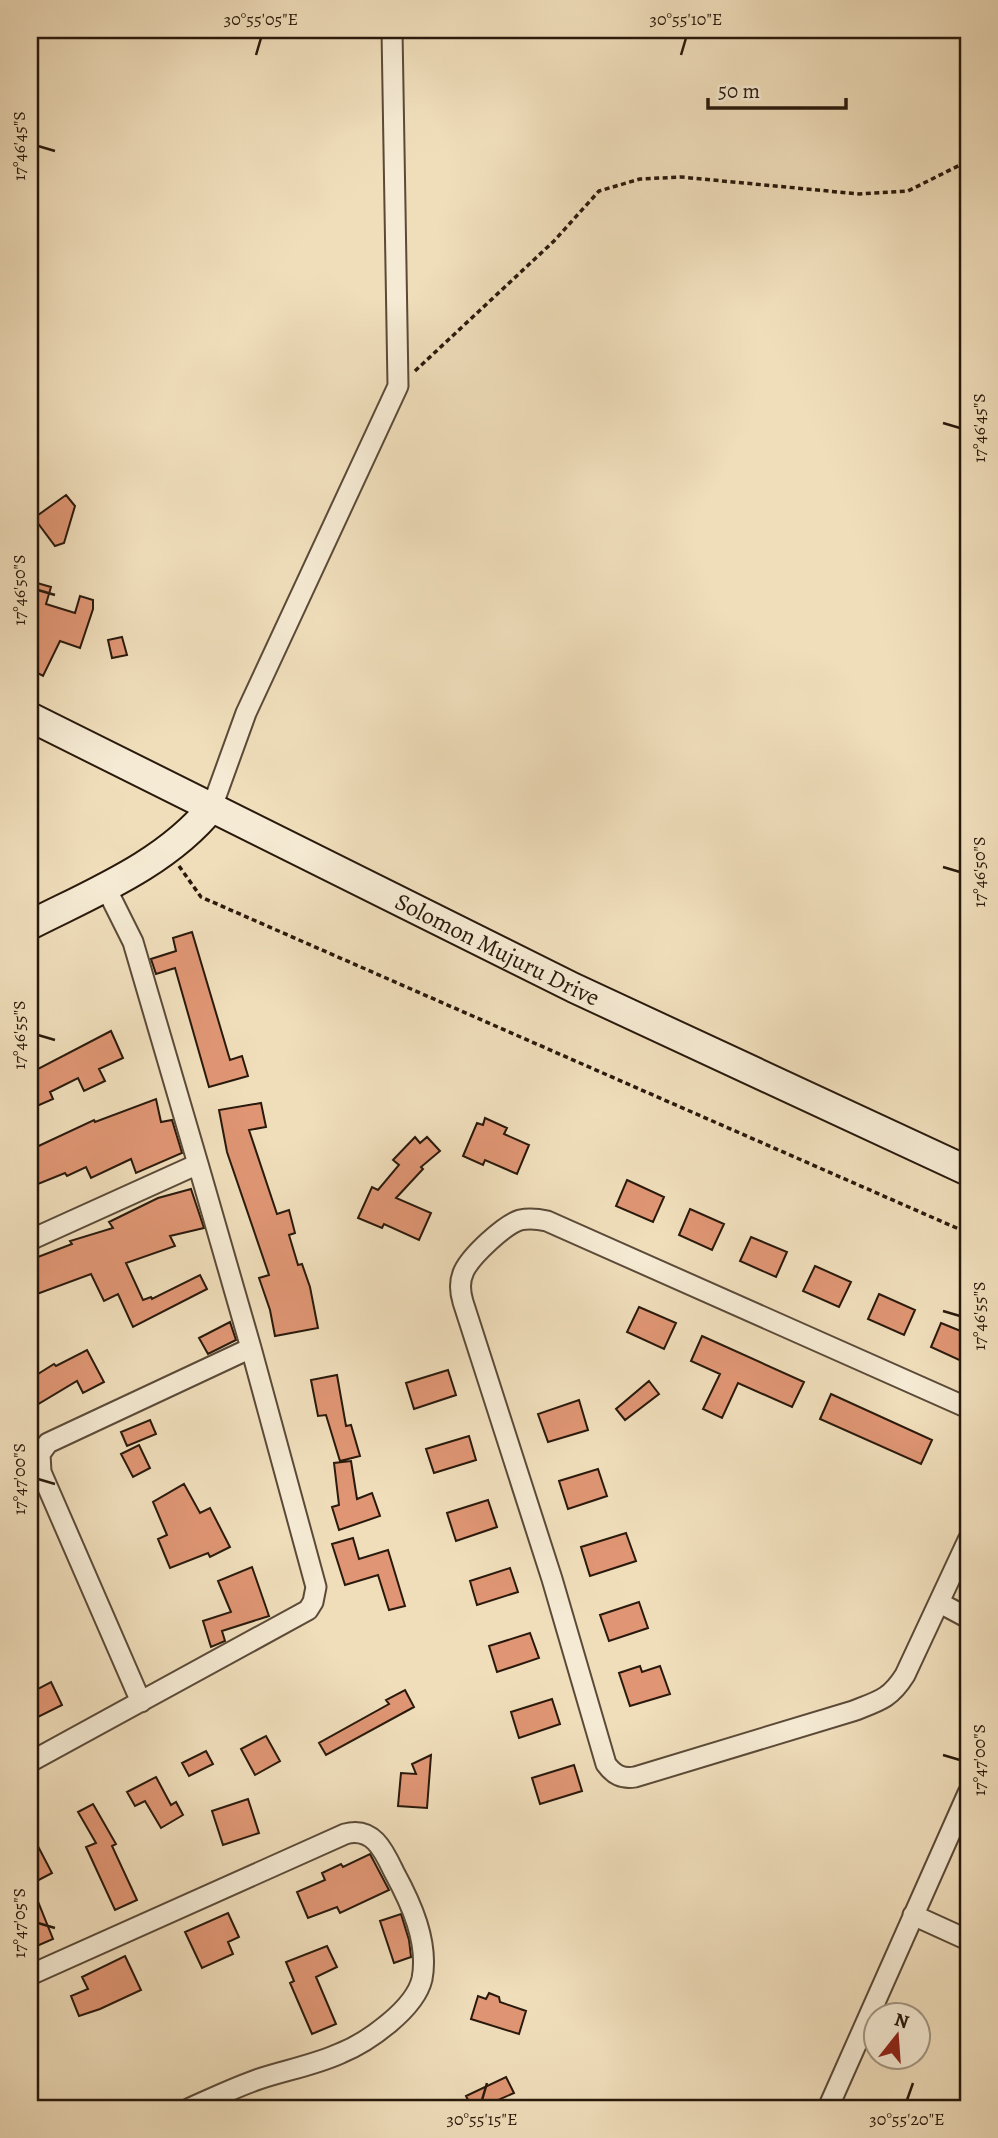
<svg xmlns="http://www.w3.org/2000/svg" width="998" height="2138" font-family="Alegreya,serif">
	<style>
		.building { fill: #e09674; stroke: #29190c; stroke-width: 2 }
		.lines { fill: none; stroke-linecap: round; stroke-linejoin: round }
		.street-casing { stroke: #5b4a38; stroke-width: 23 }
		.secondary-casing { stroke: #29190c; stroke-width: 32 }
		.path { stroke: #29190c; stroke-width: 3.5; stroke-dasharray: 5 3.5; stroke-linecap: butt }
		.street { stroke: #f5ead3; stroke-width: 19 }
		.secondary { stroke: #f5ead3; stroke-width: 28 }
		.ticks { fill: none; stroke: #29190c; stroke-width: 2.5 }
		.labels { text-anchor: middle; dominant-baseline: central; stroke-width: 6; stroke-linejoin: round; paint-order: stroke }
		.street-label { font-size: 24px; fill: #29190c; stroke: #f5ead3 }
		.neatline { fill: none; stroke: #29190c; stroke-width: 2.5 }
		.ticks-label { font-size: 18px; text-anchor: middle; fill: #29190c }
	</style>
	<rect width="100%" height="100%" fill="#f0debb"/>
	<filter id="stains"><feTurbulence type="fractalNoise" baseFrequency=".00286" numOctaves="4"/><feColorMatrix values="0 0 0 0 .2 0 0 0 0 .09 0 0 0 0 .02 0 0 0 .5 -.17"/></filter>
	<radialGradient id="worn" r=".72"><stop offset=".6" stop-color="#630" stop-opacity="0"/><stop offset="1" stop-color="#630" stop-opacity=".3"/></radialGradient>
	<!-- building -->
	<path class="building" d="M 66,495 L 75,506 L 64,543 L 55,546 L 34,518 Z
		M 30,581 L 51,587 L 46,604 L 75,613 L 80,596 L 93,600 L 93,609 L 80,648 L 60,641 L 43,676 L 30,669 Z
		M 122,637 L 127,655 L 112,658 L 108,640 Z
		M 192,932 L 230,1060 L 242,1056 L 248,1076 L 209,1087 L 175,968 L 156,974 L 151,959 L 176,951 L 173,938 Z
		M 111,1031 L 123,1058 L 99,1069 L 105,1081 L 84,1091 L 78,1078 L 50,1092 L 53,1099 L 30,1109 L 30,1073 Z
		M 156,1099 L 161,1122 L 172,1120 L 182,1153 L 136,1173 L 131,1159 L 91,1178 L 86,1167 L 67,1176 L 65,1173 L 38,1184 L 30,1164 L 30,1150 L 94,1120 L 95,1122 Z
		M 261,1103 L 266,1127 L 249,1130 L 277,1214 L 289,1210 L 295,1233 L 289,1235 L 298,1265 L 302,1264 L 310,1287 L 318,1328 L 275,1336 L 270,1310 L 259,1278 L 269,1275 L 227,1152 L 219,1110 Z
		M 485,1118 L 507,1128 L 504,1134 L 529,1145 L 517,1174 L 485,1160 L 483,1165 L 463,1156 L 477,1123 L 483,1125 Z
		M 415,1137 L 420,1143 L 427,1137 L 440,1151 L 421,1167 L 423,1169 L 396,1198 L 431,1213 L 419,1240 L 384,1224 L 382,1228 L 358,1218 L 372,1187 L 378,1190 L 399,1165 L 393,1160 Z
		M 627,1180 L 664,1197 L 653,1222 L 616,1206 Z
		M 191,1189 L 204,1228 L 170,1236 L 175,1246 L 126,1263 L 143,1300 L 151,1297 L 152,1299 L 200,1275 L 207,1289 L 133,1327 L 118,1294 L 104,1301 L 91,1274 L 37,1294 L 30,1275 L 30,1260 L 72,1244 L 70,1241 L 113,1228 L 109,1222 L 158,1198 Z
		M 690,1209 L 724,1224 L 712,1250 L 679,1235 Z
		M 751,1237 L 787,1252 L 776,1277 L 740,1261 Z
		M 815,1266 L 851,1282 L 839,1307 L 803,1291 Z
		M 879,1294 L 915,1310 L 904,1335 L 868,1319 Z
		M 639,1307 L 676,1323 L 664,1349 L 627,1332 Z
		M 230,1322 L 236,1340 L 208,1354 L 199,1338 Z
		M 941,1323 L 968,1334 L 968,1364 L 931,1347 Z
		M 702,1336 L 804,1382 L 792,1407 L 738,1383 L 722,1418 L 703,1409 L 720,1374 L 691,1361 Z
		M 87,1350 L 104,1382 L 83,1393 L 77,1381 L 30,1409 L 30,1379 L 54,1364 L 56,1366 Z
		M 448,1370 L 456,1395 L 414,1409 L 406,1383 Z
		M 337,1375 L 346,1426 L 351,1425 L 360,1456 L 340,1461 L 326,1415 L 318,1416 L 311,1380 Z
		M 649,1381 L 659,1394 L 625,1420 L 616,1409 Z
		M 831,1394 L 932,1440 L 921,1464 L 820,1419 Z
		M 579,1400 L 588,1430 L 548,1442 L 538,1414 Z
		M 150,1420 L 156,1434 L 127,1446 L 121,1432 Z
		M 469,1436 L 476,1460 L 434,1473 L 426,1449 Z
		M 139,1445 L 150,1468 L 133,1477 L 121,1454 Z
		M 351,1461 L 357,1499 L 372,1493 L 380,1516 L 339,1530 L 332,1507 L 339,1505 L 334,1463 Z
		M 598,1469 L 607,1496 L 568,1509 L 559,1481 Z
		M 184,1484 L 200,1513 L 210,1508 L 230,1547 L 210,1557 L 208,1553 L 170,1568 L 158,1539 L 167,1535 L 153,1502 Z
		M 488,1500 L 497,1527 L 456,1541 L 447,1513 Z
		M 626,1533 L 636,1561 L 590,1576 L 581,1547 Z
		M 353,1538 L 359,1559 L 388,1550 L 405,1606 L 389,1610 L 378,1575 L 345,1585 L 332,1544 Z
		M 252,1567 L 269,1616 L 222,1631 L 225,1641 L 211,1647 L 203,1621 L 231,1612 L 218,1581 Z
		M 510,1568 L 518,1592 L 477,1605 L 470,1581 Z
		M 639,1602 L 648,1628 L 609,1641 L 600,1615 Z
		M 530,1633 L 539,1658 L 497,1672 L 489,1646 Z
		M 640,1666 L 642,1672 L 660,1666 L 670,1694 L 630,1706 L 619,1673 Z
		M 51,1682 L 62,1705 L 30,1721 L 30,1693 Z
		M 405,1690 L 414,1707 L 326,1755 L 319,1743 L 389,1704 L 386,1700 Z
		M 552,1699 L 560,1724 L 519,1738 L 511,1712 Z
		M 266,1736 L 280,1761 L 255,1775 L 241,1749 Z
		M 206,1751 L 213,1764 L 189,1776 L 182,1763 Z
		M 431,1755 L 427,1808 L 398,1806 L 401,1773 L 416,1774 L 412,1764 Z
		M 574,1765 L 582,1791 L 540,1804 L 532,1778 Z
		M 156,1777 L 171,1805 L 176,1802 L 183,1815 L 161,1828 L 145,1801 L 135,1806 L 127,1792 Z
		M 248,1799 L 259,1833 L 223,1845 L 212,1811 Z
		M 93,1804 L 116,1844 L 112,1846 L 137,1900 L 115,1910 L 86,1847 L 96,1843 L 78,1812 Z
		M 30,1831 L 52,1873 L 31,1884 L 53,1939 L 30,1949 Z
		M 370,1854 L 389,1890 L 340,1913 L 337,1907 L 308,1918 L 297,1892 L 325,1880 L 322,1873 L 341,1864 L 343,1867 Z
		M 228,1913 L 239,1937 L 228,1942 L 233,1954 L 202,1968 L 185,1932 Z
		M 401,1914 L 409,1940 L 411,1957 L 394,1963 L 380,1921 Z
		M 327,1946 L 337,1967 L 316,1977 L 336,2024 L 312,2034 L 290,1983 L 294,1981 L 286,1962 Z
		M 125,1956 L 141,1990 L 100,2009 L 79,2016 L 71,1996 L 88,1989 L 82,1977 Z
		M 489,1993 L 499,1997 L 500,2002 L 526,2011 L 519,2034 L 471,2019 L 478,1996 L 486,1999 Z
		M 506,2077 L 514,2093 L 480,2108 L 472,2108 L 466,2096 Z"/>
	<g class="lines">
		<!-- street casing -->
		<g class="street-casing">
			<path id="street" d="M 212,807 L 246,713 L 398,386 L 392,30
				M 30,1240 L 198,1164 L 133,942 L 105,886
				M 968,1408 L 547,1221 C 538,1219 530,1218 520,1220 C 504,1225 471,1256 464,1271 C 459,1281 460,1292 463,1302 L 552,1579 L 606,1764 C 614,1775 622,1779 635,1777 L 853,1711 C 879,1701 890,1699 905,1675 L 968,1540
				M 940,1603 L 968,1618
				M 141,1702 L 41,1472 L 40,1454 L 48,1443 L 251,1348
				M 30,1762 L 308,1610 L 313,1602 L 316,1587 L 251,1348 L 198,1164
				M 913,1915 L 968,1940
				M 30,1975 L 345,1834 C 373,1826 384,1851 394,1872 C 411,1903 429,1942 422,1979 C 415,2009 368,2042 341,2053 C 315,2065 286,2070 259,2079 C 236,2087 213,2098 190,2108
				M 828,2108 L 968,1793"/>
		</g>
		<!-- secondary casing -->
		<g class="secondary-casing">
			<g id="secondary">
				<path id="s1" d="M 30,717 L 574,988 L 968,1171"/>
				<path d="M 30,925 C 93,893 166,864 212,807"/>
			</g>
		</g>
		<!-- path -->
		<path class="path" d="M 415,371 L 554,241 L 599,191 L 640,179 L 681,177 L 859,194 L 908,191 L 968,161
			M 179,866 L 201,897 L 968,1233"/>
		<!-- street -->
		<use href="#street" class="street"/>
		<!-- secondary -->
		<use href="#secondary" class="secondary"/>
	</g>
	<!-- ticks -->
	<path class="ticks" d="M 256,55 L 261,38M 681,55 L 686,38M 38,146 L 55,151M 943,423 L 960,428M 38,590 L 55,595M 943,867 L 960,872M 38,1035 L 55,1040M 943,1311 L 960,1316M 38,1479 L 55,1484M 943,1755 L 960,1760M 38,1923 L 55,1928M 482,2100 L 487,2083M 907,2100 L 913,2083"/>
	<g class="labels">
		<!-- street labels -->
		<g class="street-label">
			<text stroke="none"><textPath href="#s1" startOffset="522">Solomon Mujuru Drive</textPath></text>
		</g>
	</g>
	<!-- margin -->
	<rect width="998" height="2138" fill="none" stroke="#f0debb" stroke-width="77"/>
	<!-- north arrow -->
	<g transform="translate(897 2036) rotate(17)"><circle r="33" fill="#f5ead3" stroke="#a39683" stroke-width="2"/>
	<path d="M0-5L12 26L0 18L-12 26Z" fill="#8f2418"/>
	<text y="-10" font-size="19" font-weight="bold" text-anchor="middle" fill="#29190c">N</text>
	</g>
	<!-- scale -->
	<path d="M708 98v10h138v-10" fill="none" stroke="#29190c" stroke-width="3.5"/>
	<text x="718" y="98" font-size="21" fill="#29190c" stroke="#f5ead3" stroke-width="5" paint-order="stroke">50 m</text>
	<rect x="38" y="38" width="922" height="2062" class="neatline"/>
	<g class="ticks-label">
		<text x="261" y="25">30°55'05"E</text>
		<text x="686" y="25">30°55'10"E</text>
		<text transform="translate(19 146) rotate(-90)" y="6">17°46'45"S</text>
		<text transform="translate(979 428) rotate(-90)" y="6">17°46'45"S</text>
		<text transform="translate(19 590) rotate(-90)" y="6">17°46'50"S</text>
		<text transform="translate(979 872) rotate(-90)" y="6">17°46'50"S</text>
		<text transform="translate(19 1035) rotate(-90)" y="6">17°46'55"S</text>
		<text transform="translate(979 1316) rotate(-90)" y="6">17°46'55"S</text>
		<text transform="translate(19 1479) rotate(-90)" y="6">17°47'00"S</text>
		<text transform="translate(979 1760) rotate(-90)" y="6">17°47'00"S</text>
		<text transform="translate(19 1923) rotate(-90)" y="6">17°47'05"S</text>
		<text x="482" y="2125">30°55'15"E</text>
		<text x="907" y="2125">30°55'20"E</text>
	</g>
	<rect width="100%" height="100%" filter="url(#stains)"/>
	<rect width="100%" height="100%" fill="url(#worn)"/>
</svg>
